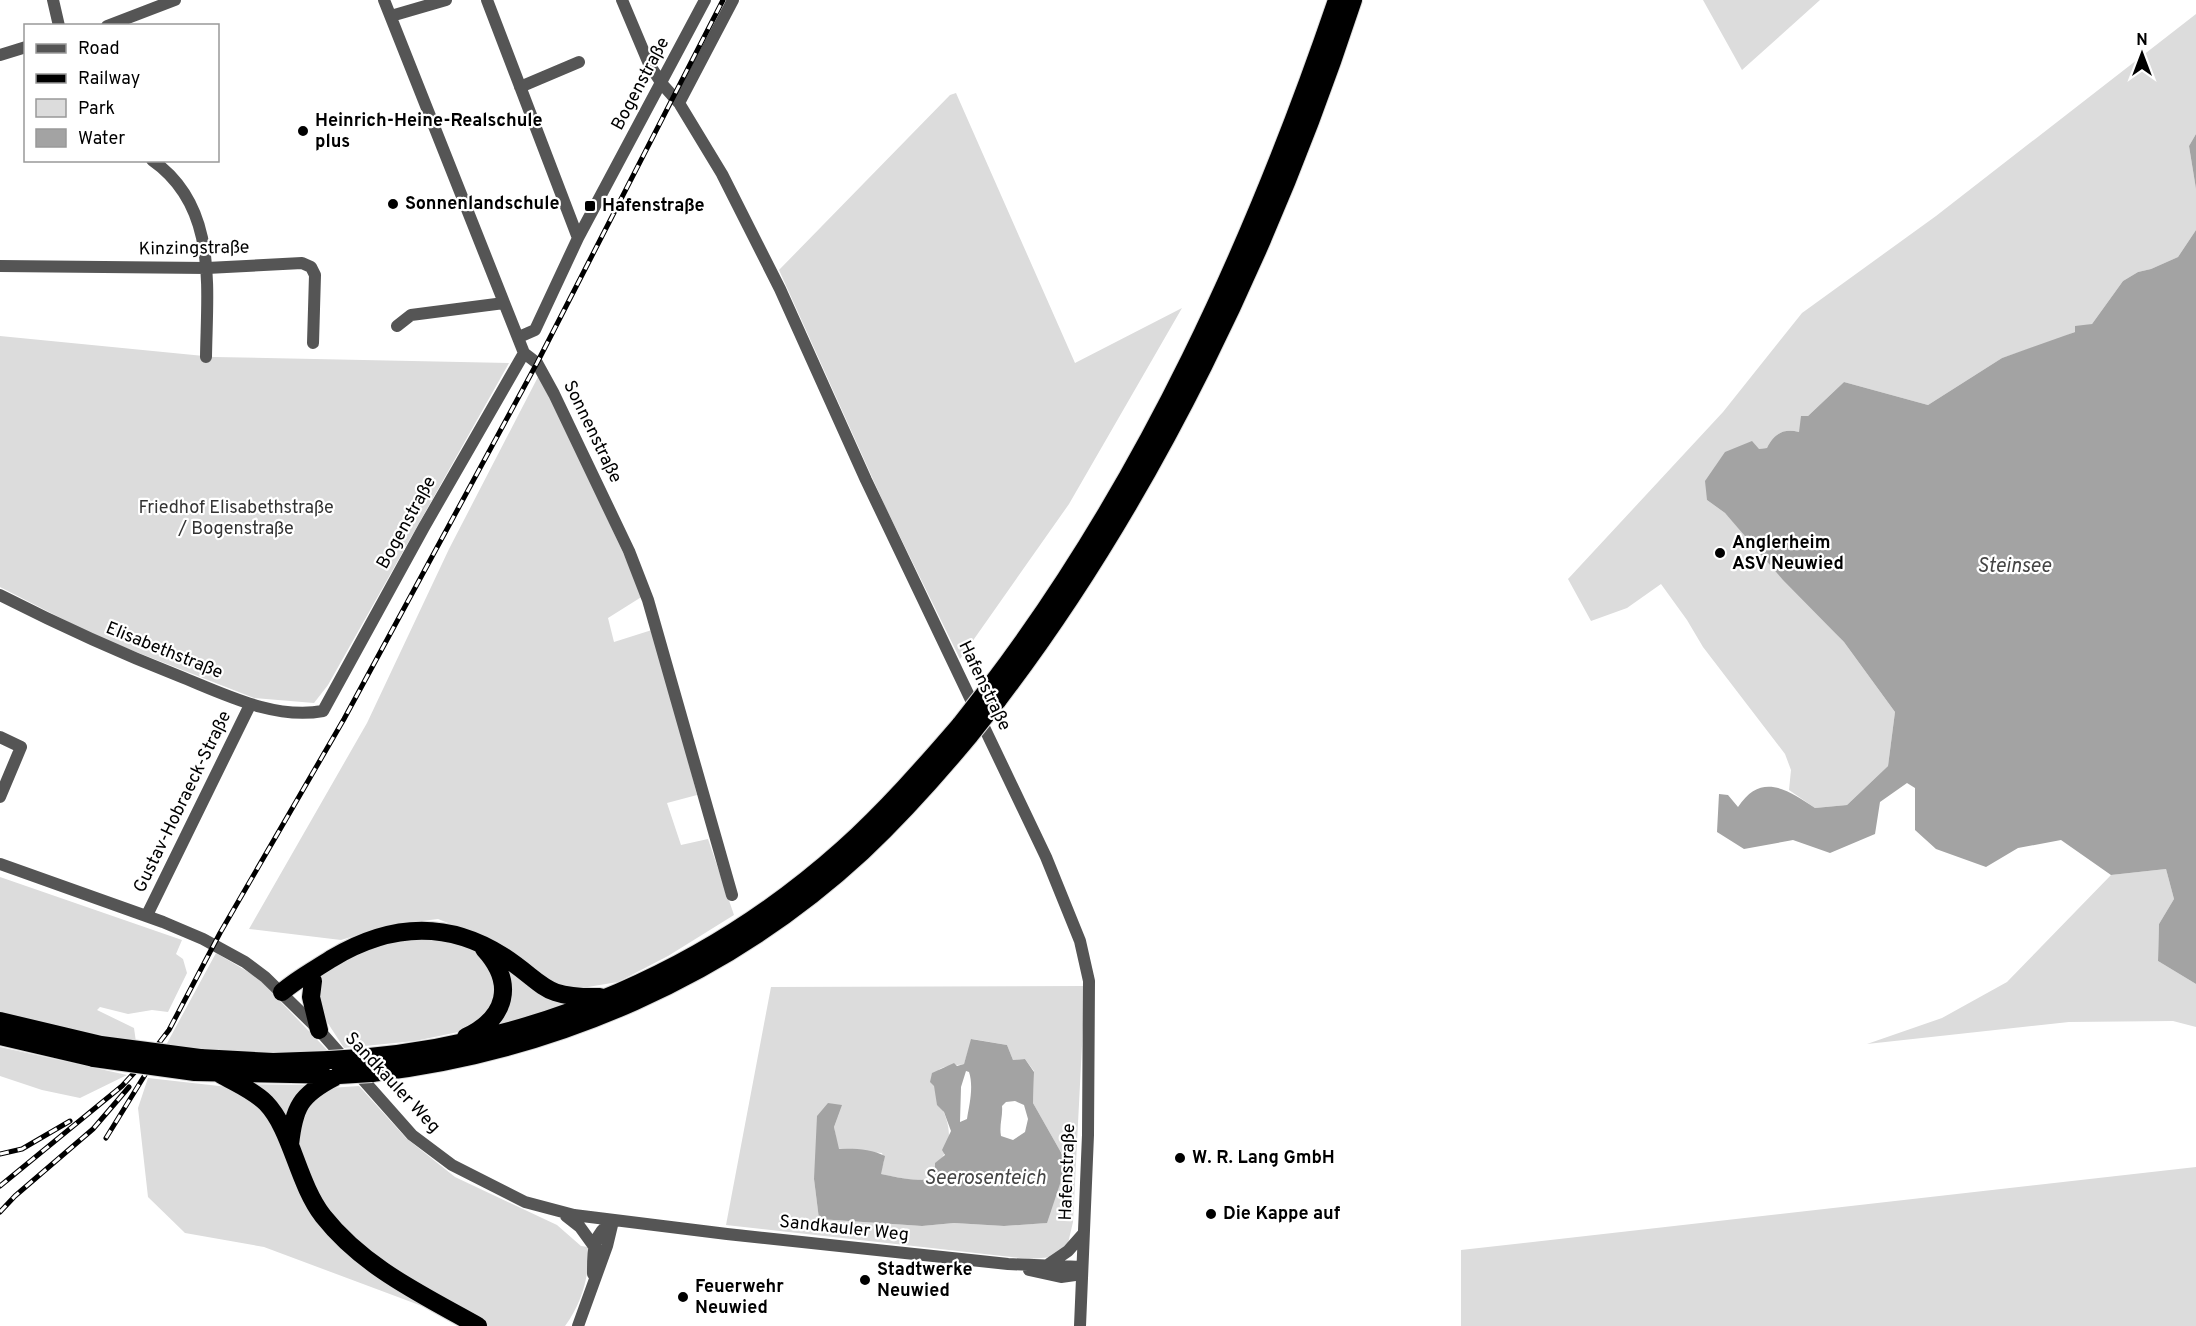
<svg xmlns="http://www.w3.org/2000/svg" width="2196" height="1326" font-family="Overpass,sans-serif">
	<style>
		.green { fill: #dcdcdc; fill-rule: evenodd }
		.water { fill: #a3a3a3; fill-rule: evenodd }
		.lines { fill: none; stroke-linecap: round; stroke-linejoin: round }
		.highway-casing { stroke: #dbdbdb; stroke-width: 20 }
		.minor { stroke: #555; stroke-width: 12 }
		.highway { stroke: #000; stroke-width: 18 }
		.rail-casing { stroke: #000; stroke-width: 5 }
		.rail { stroke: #fff; stroke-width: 3; stroke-dasharray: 9; stroke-linecap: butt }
		.highway-bridge-casing { stroke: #dbdbdb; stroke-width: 20; stroke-linecap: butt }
		.highway-bridge { stroke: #000; stroke-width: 18 }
		.poi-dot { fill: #000; stroke: #fff; stroke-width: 2 }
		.labels { text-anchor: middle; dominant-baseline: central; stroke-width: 4.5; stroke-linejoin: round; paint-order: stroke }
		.street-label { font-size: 18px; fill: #000; stroke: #fff }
		.poi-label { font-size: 18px; font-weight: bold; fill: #000; stroke: #fff; text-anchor: start }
		.park-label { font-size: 18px; fill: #333; stroke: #fff }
		.water-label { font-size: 20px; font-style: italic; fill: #444; stroke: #fff }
	</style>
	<rect width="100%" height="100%" fill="#fff"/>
	<!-- green -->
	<path class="green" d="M 1703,0 L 1820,0 L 1742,70 Z
		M 2196,14 L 2196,134 L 2189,146 L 2196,189 L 2196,230 L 2178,257 L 2151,269 L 2138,272 L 2123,281 L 2092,324 L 2059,339 L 2002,358 L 1928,405 L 1844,382 L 1808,416 L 1799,432 C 1783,428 1774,434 1767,448 L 1759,449 L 1707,500 L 1725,513 L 1844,642 L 1895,712 L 1888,766 L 1847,805 L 1815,808 L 1789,790 L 1791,770 L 1785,754 L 1703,647 L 1687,620 L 1661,584 L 1627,608 L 1591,621 L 1568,579 L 1723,412 L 1802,313 L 1936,216 Z
		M 956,93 L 1075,363 L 1182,308 L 1069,504 L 960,659 L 885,506 L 779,270 L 950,95 Z
		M 0,336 L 214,357 L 509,363 L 328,685 L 314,703 L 254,698 L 98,637 L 0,587 Z
		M 540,373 L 643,596 L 608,618 L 614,642 L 655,629 L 697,795 L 667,803 L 681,845 L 708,839 L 734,915 L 668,956 L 618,982 L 569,990 L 534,975 L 476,934 L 438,919 L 390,925 L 341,940 L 249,929 L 367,723 L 449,549 Z
		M 2166,869 L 2174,899 L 2159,924 L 2158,961 L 2196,984 L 2196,1027 L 2173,1021 L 2069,1022 L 1867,1044 L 1942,1018 L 2007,982 L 2111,875 Z
		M 0,877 L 182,940 L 176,954 L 183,959 L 187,973 L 168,1012 L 152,1010 L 128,1014 L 100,1007 L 97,1010 L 134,1028 L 136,1042 L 0,1014 Z
		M 430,936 L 478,951 L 494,970 L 494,1009 L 468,1030 L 415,1041 L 344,1048 L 318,1008 L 321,978 L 326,970 L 360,948 Z
		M 216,953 L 257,977 L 327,1050 L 273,1054 L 165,1047 Z
		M 501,967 L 577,1001 L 487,1029 Z
		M 1085,986 L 1073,1222 L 1065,1256 L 1029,1259 L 726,1225 L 771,987 ZM 972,1039 L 1007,1045 L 1013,1060 L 1025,1059 L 1034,1071 L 1033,1103 L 1067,1163 L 1046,1223 L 1004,1226 L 954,1223 L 922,1226 L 819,1219 L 814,1179 L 842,1105 L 834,1127 L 838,1149 C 854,1148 866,1152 882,1153 L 884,1161 L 880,1174 C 894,1176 918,1184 930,1177 C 936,1174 939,1163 942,1158 C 965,1119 922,1096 938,1071 C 942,1065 957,1066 964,1064 Z
		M 0,1047 L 127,1075 L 80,1098 L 42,1090 L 0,1076 Z
		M 148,1078 L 228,1087 L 264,1107 L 311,1207 L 438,1312 L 264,1247 L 185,1233 L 148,1197 L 138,1108 Z
		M 245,1084 L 312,1085 L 288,1122 Z
		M 359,1086 L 406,1138 L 455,1177 L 557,1225 L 581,1246 L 588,1247 C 590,1275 582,1303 565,1326 L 489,1326 L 373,1257 L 326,1209 L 298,1150 L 304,1106 L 329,1088 Z
		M 2196,1167 L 2196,1326 L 1461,1326 L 1461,1250 Z"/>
	<!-- water -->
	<path class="water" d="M 2196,134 L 2196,189 L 2189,146 Z
		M 2196,230 L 2196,984 L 2158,961 L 2159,924 L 2174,899 L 2166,869 L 2111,875 L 2061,840 L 2018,848 L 1986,867 L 1936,849 L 1915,830 L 1915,788 L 1907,783 L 1880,802 L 1875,834 L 1830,853 L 1793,840 L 1744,849 L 1717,832 L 1719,794 L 1728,795 L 1738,807 C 1761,772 1787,789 1815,808 L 1847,805 L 1888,766 L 1895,712 L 1844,642 L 1783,580 L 1725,513 L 1707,500 L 1705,481 L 1725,452 L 1752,441 L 1759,449 L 1767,448 C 1774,434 1783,428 1799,432 L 1801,416 L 1808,416 L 1844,382 L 1928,405 L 2002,358 L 2075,332 L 2075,326 L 2092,324 L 2123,281 L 2138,272 L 2151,269 L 2178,257 Z
		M 971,1039 L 1007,1045 L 1013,1060 L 1025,1059 L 1034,1072 L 1033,1103 L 1067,1163 L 1047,1223 L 1004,1226 L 954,1223 L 922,1226 L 819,1219 L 814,1179 L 817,1116 L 828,1103 L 842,1105 L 834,1127 L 839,1149 C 852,1148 872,1149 885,1156 L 881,1174 C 893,1176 920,1184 931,1177 C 935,1174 935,1168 935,1163 L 945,1155 L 942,1150 L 951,1131 L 944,1112 L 937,1105 L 934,1086 L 930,1082 L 932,1073 L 954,1063 L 957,1066 L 964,1064 ZM 966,1071 L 969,1072 C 974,1087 969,1106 967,1119 L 960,1122 L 961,1087 ZM 1015,1101 L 1024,1105 L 1028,1119 L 1025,1132 L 1013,1140 L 1001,1136 C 999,1125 1003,1116 1002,1106 L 1006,1102 Z"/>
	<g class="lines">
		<!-- highway casing -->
		<g class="highway-casing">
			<path id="highway" d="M 989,688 C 1145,483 1254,243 1337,0
				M 997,701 C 1153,497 1273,244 1353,0
				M 313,981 L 311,997 L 319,1030
				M 282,992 C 297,979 314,970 331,959 C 387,925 445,919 503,956 C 547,985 541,998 600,997
				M 0,1021 L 101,1045
				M 0,1036 L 94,1058
				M 466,1037 C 506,1018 516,984 484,949
				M 200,1058 L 273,1062 L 329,1060
				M 360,1058 C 539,1042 709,969 843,849 C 886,810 924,767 961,724
				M 195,1072 L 339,1075
				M 372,1073 C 553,1052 727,977 862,852 C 901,815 936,776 970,735
				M 220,1074 C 235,1083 253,1090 266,1103 C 292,1130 297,1182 323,1216 C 364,1268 423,1295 478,1326
				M 290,1145 C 294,1107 300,1095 335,1077"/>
		</g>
		<!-- minor -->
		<path class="minor" d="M 53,0 L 59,26
			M 384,0 L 524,353 L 537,363 L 554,394 L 629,551 L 648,600 L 732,895
			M 487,0 L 578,238
			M 622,0 L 649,64 L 662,84 L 679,103 L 722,174 L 780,289 L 866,480 L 1046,857 L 1080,941 L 1089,981 L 1088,1135 L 1080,1326
			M 391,16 L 446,0
			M 107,26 L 175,0
			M 0,55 L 26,47
			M 520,87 L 579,62
			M 679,103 L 733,0
			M 152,160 C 218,206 207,286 206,357
			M 0,266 L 207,268 L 302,263 L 311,267 L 315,275 L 313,343
			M 397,326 L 411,315 L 504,303
			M 519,337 L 535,330 L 578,238 L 705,0
			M 0,595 C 59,625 118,652 179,676 C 224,694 274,720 323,711 L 424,527 L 524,353
			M 0,737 L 21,747 L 0,797
			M 0,864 L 163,922 L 203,939 L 245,962 L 265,977 L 319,1030 L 412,1135 L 452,1165 L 525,1202 L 574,1215 L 727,1234 L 1008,1264 L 1082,1267
			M 147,915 L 250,705
			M 566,1216 L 580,1227 L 593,1245
			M 1049,1264 L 1068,1251 L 1083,1234
			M 1029,1270 L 1061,1277 L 1082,1274
			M 593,1274 C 593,1251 592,1234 613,1221
			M 578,1326 L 607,1246 L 613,1221"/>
		<!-- highway -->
		<use href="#highway" class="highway"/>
		<!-- rail casing -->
		<g class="rail-casing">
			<path id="rail" d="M 106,1138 L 156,1057
				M 0,1154 L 22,1149 L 70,1121
				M 0,1186 L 122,1086 L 146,1060 L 169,1030 L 220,933 L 344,719 L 537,363 L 723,0
				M 0,1212 L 15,1196 L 93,1129 L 129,1087"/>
		</g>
		<!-- rail -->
		<use href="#rail" class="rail"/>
		<!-- highway-bridge casing -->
		<g class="highway-bridge-casing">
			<path id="highway-bridge" d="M 961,724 L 989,688
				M 970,735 L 997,701
				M 101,1045 L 200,1058
				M 94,1058 L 195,1072
				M 329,1060 L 360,1058
				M 339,1075 L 372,1073"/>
		</g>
		<!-- highway-bridge -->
		<use href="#highway-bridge" class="highway-bridge"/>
	</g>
	<!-- markers -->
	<g class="poi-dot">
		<circle cx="303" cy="131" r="6"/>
		<circle cx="393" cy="204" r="6"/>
		<rect x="584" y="200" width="12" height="12" rx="3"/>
		<circle cx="1720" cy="553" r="6"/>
		<circle cx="1180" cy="1158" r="6"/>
		<circle cx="1211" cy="1214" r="6"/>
		<circle cx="865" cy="1280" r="6"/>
		<circle cx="683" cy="1297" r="6"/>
	</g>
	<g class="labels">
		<!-- street labels -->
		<g class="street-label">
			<text transform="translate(641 84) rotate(-62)">Bogenstraße</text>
			<text transform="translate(194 249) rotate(-1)">Kinzingstraße</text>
			<text transform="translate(592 432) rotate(64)">Sonnenstraße</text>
			<text transform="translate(407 523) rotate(-61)">Bogenstraße</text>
			<text transform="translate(164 651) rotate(22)">Elisabethstraße</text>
			<text transform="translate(984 686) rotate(64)">Hafenstraße</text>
			<text transform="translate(183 802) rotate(-64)">Gustav-Hobraeck-Straße</text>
			<text transform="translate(392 1083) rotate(47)">Sandkauler Weg</text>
			<text transform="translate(1068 1172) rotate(-88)">Hafenstraße</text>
			<text transform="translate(844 1229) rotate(6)">Sandkauler Weg</text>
		</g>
		<!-- poi labels -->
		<g class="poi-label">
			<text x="315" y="121">Heinrich-Heine-Realschule<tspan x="315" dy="21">plus</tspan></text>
			<text x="405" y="204">Sonnenlandschule</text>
			<text x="602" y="206">Hafenstraße</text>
			<text x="1732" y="543">Anglerheim<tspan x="1732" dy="21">ASV Neuwied</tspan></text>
			<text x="1192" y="1158">W. R. Lang GmbH</text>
			<text x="1223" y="1214">Die Kappe auf</text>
			<text x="877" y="1270">Stadtwerke<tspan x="877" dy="21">Neuwied</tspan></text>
			<text x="695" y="1287">Feuerwehr<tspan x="695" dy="21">Neuwied</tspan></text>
		</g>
		<!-- park labels -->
		<g class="park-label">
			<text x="236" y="508">Friedhof Elisabethstraße<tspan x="236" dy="21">/ Bogenstraße</tspan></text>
		</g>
		<!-- water labels -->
		<g class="water-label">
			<text x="2014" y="567">Steinsee</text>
			<text x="985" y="1179">Seerosenteich</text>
		</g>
	</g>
	<!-- legend -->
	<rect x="24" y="24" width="195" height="138" fill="#ffffff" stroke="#999999" stroke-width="1.5"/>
	<rect x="36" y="44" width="30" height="9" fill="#555555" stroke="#999999" stroke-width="1.5"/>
	<text x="78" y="54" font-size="18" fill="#000000">Road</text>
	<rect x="36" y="74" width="30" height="9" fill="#000000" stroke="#999999" stroke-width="1.5"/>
	<text x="78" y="84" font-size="18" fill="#000000">Railway</text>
	<rect x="36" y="99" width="30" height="18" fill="#dcdcdc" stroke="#999999" stroke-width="1.5"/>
	<text x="78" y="114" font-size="18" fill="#000000">Park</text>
	<rect x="36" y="129" width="30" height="18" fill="#a3a3a3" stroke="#999999" stroke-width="1.5"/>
	<text x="78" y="144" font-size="18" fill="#000000">Water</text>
	<!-- north arrow -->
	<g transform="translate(2142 54)" stroke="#ffffff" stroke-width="4.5" paint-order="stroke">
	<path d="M0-4.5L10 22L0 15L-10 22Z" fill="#000000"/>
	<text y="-9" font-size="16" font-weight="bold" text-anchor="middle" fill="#000000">N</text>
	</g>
</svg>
